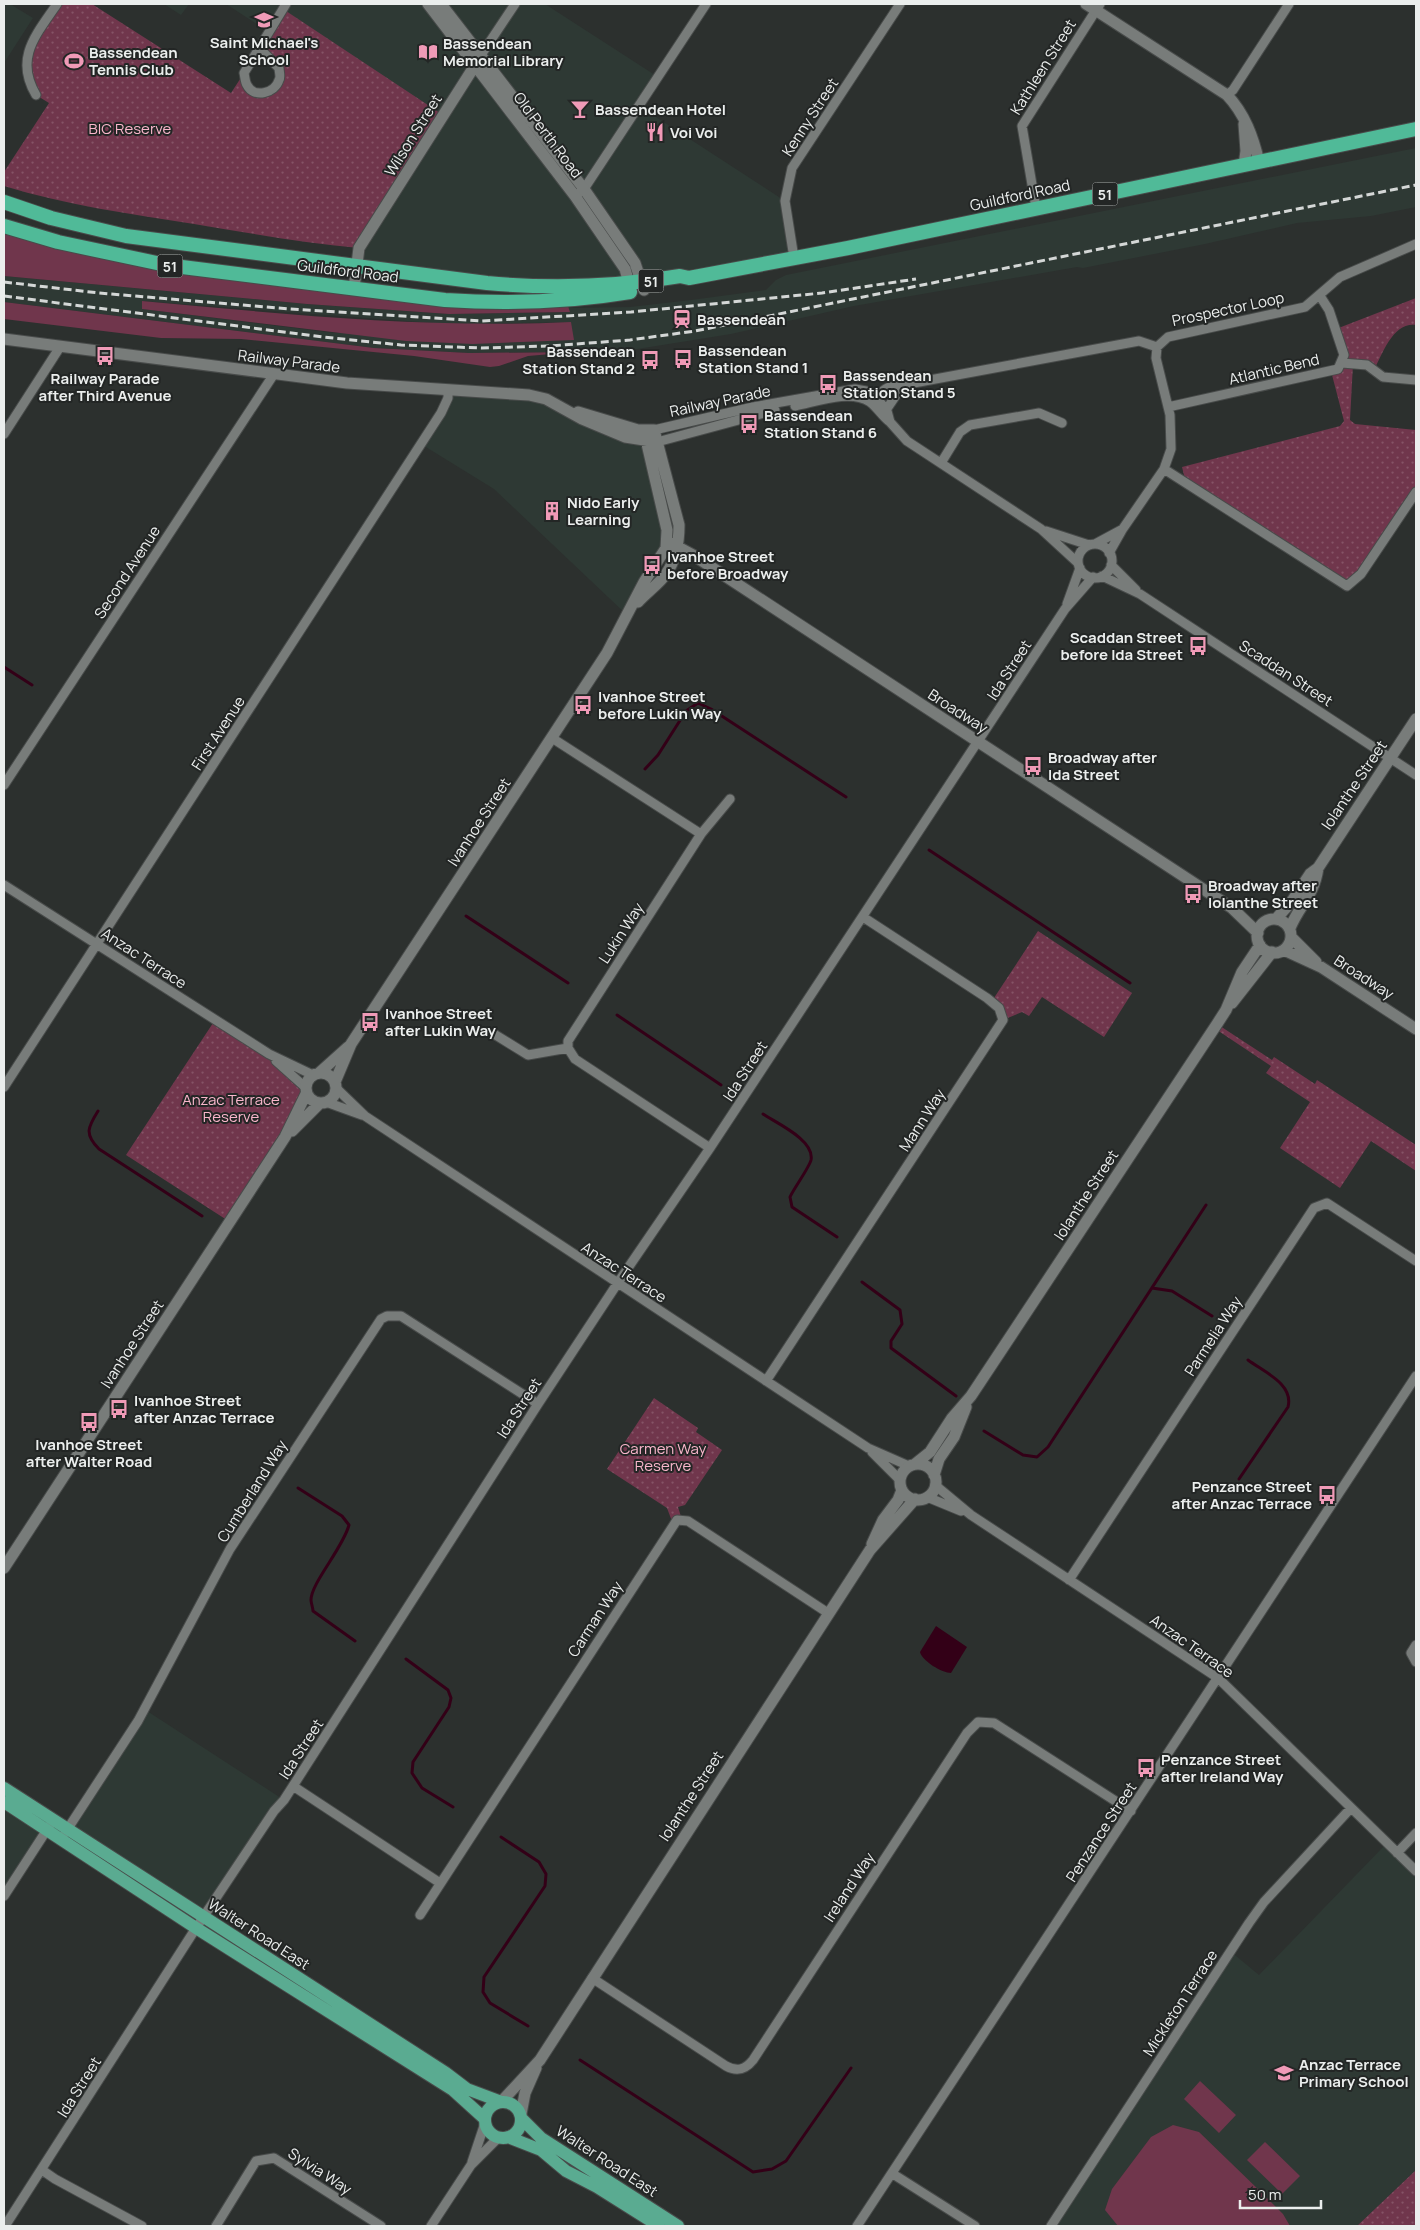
<svg xmlns="http://www.w3.org/2000/svg" width="1420" height="2230" font-family="Manrope,sans-serif">
	<style>
		.built { fill: #2e3934; fill-rule: evenodd }
		.grass { fill: #70364c }
		.park { fill: url(#park-dots) }
		.water { fill: #330017 }
		.lines { fill: none; stroke-linecap: round; stroke-linejoin: round }
		.stream { stroke: #330017; stroke-width: 3 }
		.minor-casing { stroke: #484b4a; stroke-width: 11 }
		.tertiary-casing { stroke: #484b4a; stroke-width: 13 }
		.primary-casing { stroke: #484b4a; stroke-width: 14 }
		.trunk-casing { stroke: #484b4a; stroke-width: 16 }
		.minor { stroke: #787c7a; stroke-width: 9 }
		.tertiary { stroke: #787c7a; stroke-width: 11 }
		.primary { stroke: #5aab91; stroke-width: 12 }
		.trunk { stroke: #50ba98; stroke-width: 14 }
		.rail { stroke: #d4d7d6; stroke-width: 3; stroke-dasharray: 8 4; stroke-linecap: butt }
		.labels { text-anchor: middle; dominant-baseline: central; stroke-width: 4; stroke-linejoin: round; paint-order: stroke }
		.shield { fill: #232625; stroke: #afb2b1; stroke-width: 1 }
		.shield-label { font-size: 14px; font-weight: bold; fill: #ebeeed }
		.poi-label { font-size: 15px; font-weight: bold; fill: #ebeeed; stroke: #232625; text-anchor: start }
		.street-label { font-size: 15px; fill: #ebeeed; stroke: #232625 }
		.park-label { font-size: 15px; fill: #f9b6cb; stroke: #232625 }
	</style>
	<defs>
		<pattern id="park-dots" width="8" height="8" patternUnits="userSpaceOnUse" patternTransform="scale(1.25)"><rect width="8" height="8" fill="#70364c"/><path d="M2 2h.1M6 6h.1" fill="none" stroke="#855366" stroke-width="1.8" stroke-linecap="round"/></pattern>
	</defs>
	<rect width="100%" height="100%" fill="#2c302e"/>
	<!-- built -->
	<path class="built" d="M 4,4 L 10,4 L 33,18 L 4,63 Z
		M 164,4 L 189,4 L 181,15 Z
		M 226,4 L 428,4 L 475,64 L 630,284 L 534,287 L 357,267 L 359,248 L 269,32 Z
		M 441,4 L 545,4 L 658,77 L 639,106 L 785,201 L 794,258 L 642,282 L 635,263 Z
		M 1416,148 L 1416,207 L 1371,216 L 1297,223 L 1205,244 L 1083,268 L 1077,267 L 854,306 L 731,334 L 625,351 L 469,353 L 374,348 L 4,302 L 4,276 L 307,304 L 449,314 L 569,312 L 569,308 L 630,307 L 691,300 L 766,290 L 776,280 L 786,275 ZM 143,301 L 433,323 L 473,324 L 571,322 L 335,333 L 143,309 Z
		M 448,390 L 523,394 L 646,441 L 667,541 L 627,615 L 494,489 L 421,444 Z
		M 144,1709 L 284,1800 L 203,1917 L 67,1829 Z
		M 4,1802 L 46,1830 L 4,1896 Z
		M 1387,1843 L 1416,1871 L 1416,2170 L 1357,2226 L 1051,2226 L 1230,1951 L 1259,1975 Z"/>
	<!-- grass -->
	<path class="grass" d="M 4,232 L 54,248 L 190,274 L 567,303 L 570,312 L 449,314 L 307,304 L 4,276 Z
		M 142,301 C 284,314 428,329 571,322 L 574,340 L 473,344 L 406,341 L 142,309 Z
		M 4,302 L 374,348 L 469,353 L 575,352 L 528,356 L 499,366 L 490,367 L 414,356 L 241,339 L 161,338 L 4,319 Z
		M 1200,2081 L 1236,2115 L 1219,2133 L 1184,2099 Z
		M 1173,2125 L 1199,2132 L 1262,2193 L 1283,2214 L 1290,2226 L 1118,2226 L 1105,2210 L 1112,2189 L 1151,2137 Z
		M 1265,2142 L 1300,2176 L 1282,2194 L 1247,2160 Z"/>
	<!-- park -->
	<path class="park" d="M 57,4 L 92,4 L 231,93 L 244,73 L 255,92 L 273,90 L 279,68 L 259,48 L 283,9 L 443,115 L 359,248 C 303,243 249,233 194,224 C 130,214 66,205 4,186 L 4,172 L 49,103 L 36,95 L 26,61 Z
		M 1416,298 L 1416,325 C 1393,322 1383,353 1374,370 L 1353,364 L 1350,420 L 1355,424 L 1416,430 L 1416,492 L 1347,586 L 1186,483 L 1182,467 L 1340,426 L 1344,421 L 1331,371 L 1342,363 L 1336,329 Z
		M 1038,931 L 1132,993 L 1104,1037 L 1042,997 L 1029,1016 L 1022,1012 L 1003,1020 L 992,1001 Z
		M 215,1020 L 269,1054 L 305,1091 L 230,1222 L 126,1155 Z
		M 1217,1024 L 1272,1060 L 1274,1057 L 1315,1084 L 1317,1080 L 1416,1145 L 1416,1171 L 1371,1141 L 1340,1188 L 1280,1148 L 1310,1102 L 1266,1073 L 1271,1066 L 1214,1028 Z
		M 654,1398 L 698,1428 L 696,1432 L 722,1450 L 685,1505 L 678,1507 L 682,1520 L 673,1524 L 667,1508 L 607,1469 Z
		M 1416,2170 L 1416,2226 L 1357,2226 Z"/>
	<!-- water -->
	<path class="water" d="M 936,1626 L 967,1647 L 951,1673 C 942,1673 922,1661 920,1652 Z"/>
	<g class="lines">
		<!-- stream -->
		<path class="stream" d="M 4,667 L 32,685
			M 645,769 L 658,755 L 686,711 L 698,703 L 711,709 L 846,797
			M 929,850 L 1130,983
			M 466,916 L 568,983
			M 617,1015 L 721,1085
			M 98,1111 C 88,1127 84,1134 99,1149 L 202,1216
			M 763,1114 C 776,1123 815,1140 811,1160 C 809,1168 794,1188 790,1197 L 792,1207 L 837,1237
			M 862,1282 L 900,1310 L 902,1324 L 891,1341 L 891,1348 L 956,1396
			M 1152,1288 L 1172,1291 L 1212,1316
			M 984,1431 L 1023,1455 L 1037,1457 L 1048,1447 L 1206,1205
			M 1239,1479 L 1288,1407 C 1294,1384 1264,1372 1248,1360
			M 298,1488 L 342,1516 L 349,1525 C 343,1548 311,1583 311,1600 C 311,1603 313,1608 313,1611 L 355,1641
			M 406,1659 L 448,1690 L 451,1698 L 449,1707 L 413,1762 L 412,1773 L 422,1788 L 453,1807
			M 501,1837 L 539,1862 L 546,1874 L 545,1886 L 484,1977 L 483,1992 L 490,2003 L 528,2026
			M 580,2060 L 753,2172 L 772,2169 L 786,2161 L 851,2068"/>
		<!-- minor casing -->
		<g class="minor-casing">
			<path id="minor" d="M 259,48 L 279,68 C 279,71 281,77 279,80 C 275,93 254,99 247,85 C 245,82 245,77 244,73 L 286,4
				M 481,55 L 515,4
				M 36,95 C 14,58 36,35 57,4
				M 1227,95 L 1233,90 L 1289,4
				M 575,196 L 584,189 L 706,4
				M 1036,208 L 1022,126 L 1100,4
				M 794,258 L 785,201 L 792,168 L 900,4
				M 1342,363 L 1367,365 L 1383,377 L 1416,380
				M 871,403 C 881,392 887,384 903,385 L 1139,341 L 1157,347
				M 795,406 C 816,402 850,389 870,402 C 877,407 882,416 890,422
				M 1168,407 L 1338,369 L 1344,355 L 1329,310 L 1320,296
				M 884,413 L 903,385
				M 654,430 L 753,407 L 855,389 L 866,391 L 876,397 L 887,411 L 890,422 L 907,441 L 1041,529 L 1078,563
				M 4,434 L 60,347
				M 657,442 L 775,410
				M 941,463 L 960,432 L 970,425 L 1039,413 L 1062,423
				M 1164,469 L 1347,586 L 1361,574 L 1416,492
				M 1046,531 L 1089,545
				M 1095,544 L 1121,530
				M1078 561a17 17 0 1 1 34 0a17 17 0 1 1-34 0Z
				M 1109,553 L 1122,530 L 1164,469 L 1171,449 L 1170,415 L 1156,358 L 1157,347 L 1168,337 L 1305,307 L 1340,277 L 1416,244
				M 1111,565 L 1136,590
				M 1102,576 L 1140,594 L 1416,775
				M 1067,604 L 1080,568
				M 552,738 L 701,834
				M 4,785 L 274,374
				M 4,885 L 269,1054 L 313,1075
				M 494,1034 L 528,1055 L 568,1048
				M 276,1061 L 305,1087
				M 4,1087 L 441,413 L 448,398 L 448,390
				M 336,1088 L 365,1116 L 868,1448 L 909,1466
				M 326,1102 L 362,1115
				M 710,1148 L 575,1059 L 568,1048 L 568,1041 L 701,834 L 730,799
				M 766,1381 L 1003,1020 L 999,1008 L 987,998 L 863,917
				M 872,1452 L 900,1480
				M 935,1485 L 971,1515 L 1218,1678 L 1416,1871
				M 927,1497 L 961,1511
				M 1069,1580 L 1314,1208 L 1327,1203 L 1416,1261
				M 1416,1645 L 1411,1653 L 1416,1662
				M 293,1786 L 440,1883
				M 65,1833 L 138,1721 L 230,1549 L 381,1319 L 387,1316 L 401,1316 L 538,1404
				M 1397,1853 L 1416,1833
				M 4,1896 L 50,1825
				M 420,1915 L 677,1520 L 688,1521 L 828,1613
				M 592,1978 L 726,2066 C 737,2072 745,2070 753,2060 L 967,1733 L 978,1722 L 994,1723 L 1131,1811
				M 472,2162 L 485,2123
				M 42,2170 L 55,2179 L 142,2226
				M 893,2174 L 975,2226
				M 5,2226 L 196,1928 L 274,1811 L 284,1800 L 538,1404 L 617,1284 L 710,1148 L 1065,609 L 1093,577
				M 216,2226 L 256,2161 L 274,2158 L 381,2226
				M 431,2226 L 471,2165 L 499,2137
				M 857,2226 L 1416,1376
				M 1051,2226 L 1249,1923 L 1264,1902 L 1351,1808"/>
		</g>
		<!-- tertiary casing -->
		<g class="tertiary-casing">
			<path id="tertiary" d="M 428,4 L 575,196 L 625,269 L 631,290
				M 441,4 L 584,189 L 635,263 L 644,290
				M 1086,4 L 1227,95 C 1245,114 1253,137 1259,162
				M 1244,124 L 1246,151 L 1244,165
				M 354,288 L 359,248 L 479,59
				M 4,339 L 347,383 L 529,395 L 546,399 L 582,419 L 625,437 L 657,442
				M 578,412 L 638,430 L 654,430 L 679,525 C 679,542 676,560 666,574 C 660,583 646,593 638,602
				M 667,541 L 693,555 L 1232,908 L 1258,933
				M 1276,919 L 1292,901 L 1310,874 L 1318,868 L 1416,719
				M1257 936a17 17 0 1 1 34 0a17 17 0 1 1-34 0Z
				M 1290,928 C 1300,904 1314,896 1318,868
				M 1291,937 L 1316,962
				M 1284,950 L 1321,967 L 1416,1029
				M 1232,1003 L 1272,952
				M306 1088a15 15 0 1 1 30 0a15 15 0 1 1-30 0Z
				M 319,1073 L 348,1047
				M 335,1082 L 351,1044 L 607,653 L 644,582 L 666,548 L 667,530 L 644,431
				M 292,1131 L 320,1103
				M 915,1464 L 930,1452 L 952,1418 L 971,1396 L 1217,1024 L 1226,1010 L 1242,972 L 1260,945
				M900 1482a18 18 0 1 1 36 0a18 18 0 1 1-36 0Z
				M 934,1475 L 939,1459 L 954,1437 L 966,1407
				M 872,1544 L 883,1520 L 898,1500 L 902,1490
				M 4,1568 L 285,1137 L 306,1094
				M 502,2101 L 540,2060 L 870,1550 L 915,1499
				M 521,2114 L 525,2093 L 536,2068"/>
		</g>
		<!-- primary casing -->
		<g class="primary-casing">
			<path id="primary" d="M 4,1788 L 446,2073 L 467,2089 L 499,2101
				M 4,1802 L 196,1928 L 453,2090 L 485,2119
				M485 2120a18 18 0 1 1 36 0a18 18 0 1 1-36 0Z
				M 522,2119 L 541,2138 L 678,2226
				M 508,2137 L 541,2150 L 566,2171 L 597,2187 L 659,2226"/>
		</g>
		<!-- trunk casing -->
		<g class="trunk-casing">
			<path id="trunk" d="M 4,202 L 51,218 L 126,236 L 487,283 C 552,289 616,287 680,276 L 689,278 L 848,248 L 1416,129
				M 4,226 L 58,242 L 166,265 L 445,300 C 506,304 570,302 630,292"/>
		</g>
		<!-- minor -->
		<use href="#minor" class="minor"/>
		<!-- tertiary -->
		<use href="#tertiary" class="tertiary"/>
		<!-- primary -->
		<use href="#primary" class="primary"/>
		<!-- trunk -->
		<use href="#trunk" class="trunk"/>
		<!-- rail -->
		<path class="rail" d="M 4,282 L 99,293 L 290,309 L 481,321 L 631,312 L 822,293 L 916,279
			M 4,296 L 323,337 L 401,345 L 481,348 L 549,346 L 630,340 L 695,331 L 1416,185"/>
	</g>
	<!-- icons -->
	<defs>
		<g id="school-bare" transform="scale(1.5)"><path d="M0-5L7-2L0 1L-7-2ZM-4 1L0 2.5L4 1V4Q0 6-4 4Z" fill="#f09ab7" stroke="#232625" stroke-width="2.5" paint-order="stroke"/></g>
		<g id="library-bare" transform="scale(1.5)"><path d="M-6-4Q-3-5.5-.7-3.5V5Q-3 3-6 4ZM6-4Q3-5.5 .7-3.5V5Q3 3 6 4Z" fill="#f09ab7" stroke="#232625" stroke-width="2.5" paint-order="stroke"/></g>
		<g id="stadium-bare" transform="scale(1.5)"><path d="M0-5a6.5 5 0 1 0 0 10a6.5 5 0 1 0 0-10ZM-3.5-1.8h7v3.6h-7Z" fill="#f09ab7" stroke="#232625" stroke-width="2.5" paint-order="stroke"/></g>
		<g id="bar-bare" transform="scale(1.5)"><path d="M-6-5H6L.8 .8V4.5H3.5V6h-7V4.5H-.8V.8Z" fill="#f09ab7" stroke="#232625" stroke-width="2.5" paint-order="stroke"/></g>
		<g id="restaurant-bare" transform="scale(1.5)"><path d="M-5-6h1v4h1v-4h1v4h1v-4h1v5L-1.5 .5V6h-2V.5L-5-1ZM5-6V6H3V1.5H1.5Q1.5-4 5-6Z" fill="#f09ab7" stroke="#232625" stroke-width="2.5" paint-order="stroke"/></g>
		<g id="station-bare" transform="scale(1.5)"><path d="M-3-6H3Q5-6 5-4V2Q5 4 3 4L4.5 6H3L1.5 4h-3L-3 6H-4.5L-3 4Q-5 4-5 2V-4Q-5-6-3-6ZM-3.5-4v3h7v-3ZM-3.5 1v1.5H-2V1ZM2 1v1.5H3.5V1Z" fill="#f09ab7" stroke="#232625" stroke-width="2.5" paint-order="stroke"/></g>
		<g id="bus-bare" transform="scale(1.5)"><path d="M-5-6H5V4H4V6H2V4H-2V6H-4V4H-5ZM-3.5-4V0h7V-4ZM-3.5 1.2v1.5H-2V1.2ZM2 1.2v1.5H3.5V1.2Z" fill="#f09ab7" stroke="#232625" stroke-width="2.5" paint-order="stroke"/></g>
		<g id="building-bare" transform="scale(1.5)"><path d="M-4-6H4V6H1V3H-1V6H-4ZM-2.5-4.3h1.7v1.8h-1.7ZM.8-4.3h1.7v1.8H.8ZM-2.5-1h1.7V.8h-1.7ZM.8-1h1.7V.8H.8Z" fill="#f09ab7" stroke="#232625" stroke-width="2.5" paint-order="stroke"/></g>
	</defs>
	<g fill-rule="evenodd">
		<use href="#school-bare" x="264" y="20"/>
		<use href="#library-bare" x="428" y="52"/>
		<use href="#stadium-bare" x="74" y="61"/>
		<use href="#bar-bare" x="580" y="109"/>
		<use href="#restaurant-bare" x="655" y="132"/>
		<use href="#station-bare" x="682" y="319"/>
		<use href="#bus-bare" x="105" y="356"/>
		<use href="#bus-bare" x="683" y="359"/>
		<use href="#bus-bare" x="650" y="360"/>
		<use href="#bus-bare" x="828" y="384"/>
		<use href="#bus-bare" x="749" y="424"/>
		<use href="#building-bare" x="552" y="511"/>
		<use href="#bus-bare" x="652" y="565"/>
		<use href="#bus-bare" x="1198" y="646"/>
		<use href="#bus-bare" x="583" y="705"/>
		<use href="#bus-bare" x="1033" y="766"/>
		<use href="#bus-bare" x="1193" y="894"/>
		<use href="#bus-bare" x="370" y="1022"/>
		<use href="#bus-bare" x="119" y="1409"/>
		<use href="#bus-bare" x="89" y="1422"/>
		<use href="#bus-bare" x="1327" y="1495"/>
		<use href="#bus-bare" x="1146" y="1768"/>
		<use href="#school-bare" x="1284" y="2073"/>
	</g>
	<g class="labels">
		<!-- shield labels -->
		<g class="shield">
			<rect x="1092.5" y="182.5" width="25" height="23" rx="4"/>
			<rect x="157.5" y="254.5" width="25" height="23" rx="4"/>
			<rect x="638.5" y="269.5" width="25" height="23" rx="4"/>
		</g>
		<g class="shield-label">
			<text x="1105" y="194">51</text>
			<text x="170" y="266">51</text>
			<text x="651" y="281">51</text>
		</g>
		<!-- poi labels -->
		<g class="poi-label">
			<text x="264" y="42" text-anchor="middle">Saint Michael's<tspan x="264" dy="17">School</tspan></text>
			<text x="443" y="43">Bassendean<tspan x="443" dy="17">Memorial Library</tspan></text>
			<text x="89" y="52">Bassendean<tspan x="89" dy="17">Tennis Club</tspan></text>
			<text x="595" y="109">Bassendean Hotel</text>
			<text x="670" y="132">Voi Voi</text>
			<text x="697" y="319">Bassendean</text>
			<text x="698" y="350">Bassendean<tspan x="698" dy="17">Station Stand 1</tspan></text>
			<text x="635" y="351" text-anchor="end">Bassendean<tspan x="635" dy="17">Station Stand 2</tspan></text>
			<text x="843" y="375">Bassendean<tspan x="843" dy="17">Station Stand 5</tspan></text>
			<text x="105" y="378" text-anchor="middle">Railway Parade<tspan x="105" dy="17">after Third Avenue</tspan></text>
			<text x="764" y="415">Bassendean<tspan x="764" dy="17">Station Stand 6</tspan></text>
			<text x="567" y="502">Nido Early<tspan x="567" dy="17">Learning</tspan></text>
			<text x="667" y="556">Ivanhoe Street<tspan x="667" dy="17">before Broadway</tspan></text>
			<text x="1183" y="637" text-anchor="end">Scaddan Street<tspan x="1183" dy="17">before Ida Street</tspan></text>
			<text x="598" y="696">Ivanhoe Street<tspan x="598" dy="17">before Lukin Way</tspan></text>
			<text x="1048" y="757">Broadway after<tspan x="1048" dy="17">Ida Street</tspan></text>
			<text x="1208" y="885">Broadway after<tspan x="1208" dy="17">Iolanthe Street</tspan></text>
			<text x="385" y="1013">Ivanhoe Street<tspan x="385" dy="17">after Lukin Way</tspan></text>
			<text x="134" y="1400">Ivanhoe Street<tspan x="134" dy="17">after Anzac Terrace</tspan></text>
			<text x="89" y="1444" text-anchor="middle">Ivanhoe Street<tspan x="89" dy="17">after Walter Road</tspan></text>
			<text x="1312" y="1486" text-anchor="end">Penzance Street<tspan x="1312" dy="17">after Anzac Terrace</tspan></text>
			<text x="1161" y="1759">Penzance Street<tspan x="1161" dy="17">after Ireland Way</tspan></text>
			<text x="1299" y="2064">Anzac Terrace<tspan x="1299" dy="17">Primary School</tspan></text>
		</g>
		<!-- street labels -->
		<g class="street-label">
			<text transform="translate(1043 67) rotate(-58)">Kathleen Street</text>
			<text transform="translate(810 117) rotate(-57)">Kenny Street</text>
			<text transform="translate(413 135) rotate(-58)">Wilson Street</text>
			<text transform="translate(548 135) rotate(53)">Old Perth Road</text>
			<text transform="translate(1020 195) rotate(-12)">Guildford Road</text>
			<text transform="translate(348 271) rotate(7)">Guildford Road</text>
			<text transform="translate(1228 309) rotate(-12)">Prospector Loop</text>
			<text transform="translate(289 361) rotate(7)">Railway Parade</text>
			<text transform="translate(1274 369) rotate(-13)">Atlantic Bend</text>
			<text transform="translate(720 401) rotate(-12)">Railway Parade</text>
			<text transform="translate(127 572) rotate(-57)">Second Avenue</text>
			<text transform="translate(1009 670) rotate(-57)">Ida Street</text>
			<text transform="translate(1286 673) rotate(33)">Scaddan Street</text>
			<text transform="translate(958 711) rotate(33)">Broadway</text>
			<text transform="translate(218 733) rotate(-57)">First Avenue</text>
			<text transform="translate(1354 785) rotate(-56)">Iolanthe Street</text>
			<text transform="translate(479 822) rotate(-57)">Ivanhoe Street</text>
			<text transform="translate(621 933) rotate(-57)">Lukin Way</text>
			<text transform="translate(144 958) rotate(33)">Anzac Terrace</text>
			<text transform="translate(1364 977) rotate(33)">Broadway</text>
			<text transform="translate(745 1071) rotate(-57)">Ida Street</text>
			<text transform="translate(922 1120) rotate(-57)">Mann Way</text>
			<text transform="translate(1086 1195) rotate(-57)">Iolanthe Street</text>
			<text transform="translate(624 1272) rotate(33)">Anzac Terrace</text>
			<text transform="translate(1213 1336) rotate(-57)">Parmelia Way</text>
			<text transform="translate(132 1344) rotate(-57)">Ivanhoe Street</text>
			<text transform="translate(519 1408) rotate(-57)">Ida Street</text>
			<text transform="translate(252 1491) rotate(-58)">Cumberland Way</text>
			<text transform="translate(595 1619) rotate(-57)">Carman Way</text>
			<text transform="translate(1192 1646) rotate(35)">Anzac Terrace</text>
			<text transform="translate(301 1749) rotate(-57)">Ida Street</text>
			<text transform="translate(691 1796) rotate(-57)">Iolanthe Street</text>
			<text transform="translate(1101 1832) rotate(-57)">Penzance Street</text>
			<text transform="translate(849 1887) rotate(-57)">Ireland Way</text>
			<text transform="translate(259 1934) rotate(33)">Walter Road East</text>
			<text transform="translate(1180 2003) rotate(-57)">Mickleton Terrace</text>
			<text transform="translate(79 2087) rotate(-58)">Ida Street</text>
			<text transform="translate(607 2161) rotate(33)">Walter Road East</text>
			<text transform="translate(320 2171) rotate(33)">Sylvia Way</text>
		</g>
		<!-- park labels -->
		<g class="park-label">
			<text x="130" y="128">BIC Reserve</text>
			<text x="231" y="1099">Anzac Terrace<tspan x="231" dy="17">Reserve</tspan></text>
			<text x="663" y="1448">Carmen Way<tspan x="663" dy="17">Reserve</tspan></text>
		</g>
	</g>
	<!-- border -->
	<rect width="1420" height="2230" fill="none" stroke="#ebeeed" stroke-width="10"/>
	<!-- scale -->
	<path d="M1240 2200v8h81v-8" fill="none" stroke="#ebeeed" stroke-width="2.5"/>
	<text x="1248" y="2200" font-size="15" fill="#ebeeed" stroke="#232625" stroke-width="4" paint-order="stroke">50 m</text>
</svg>
